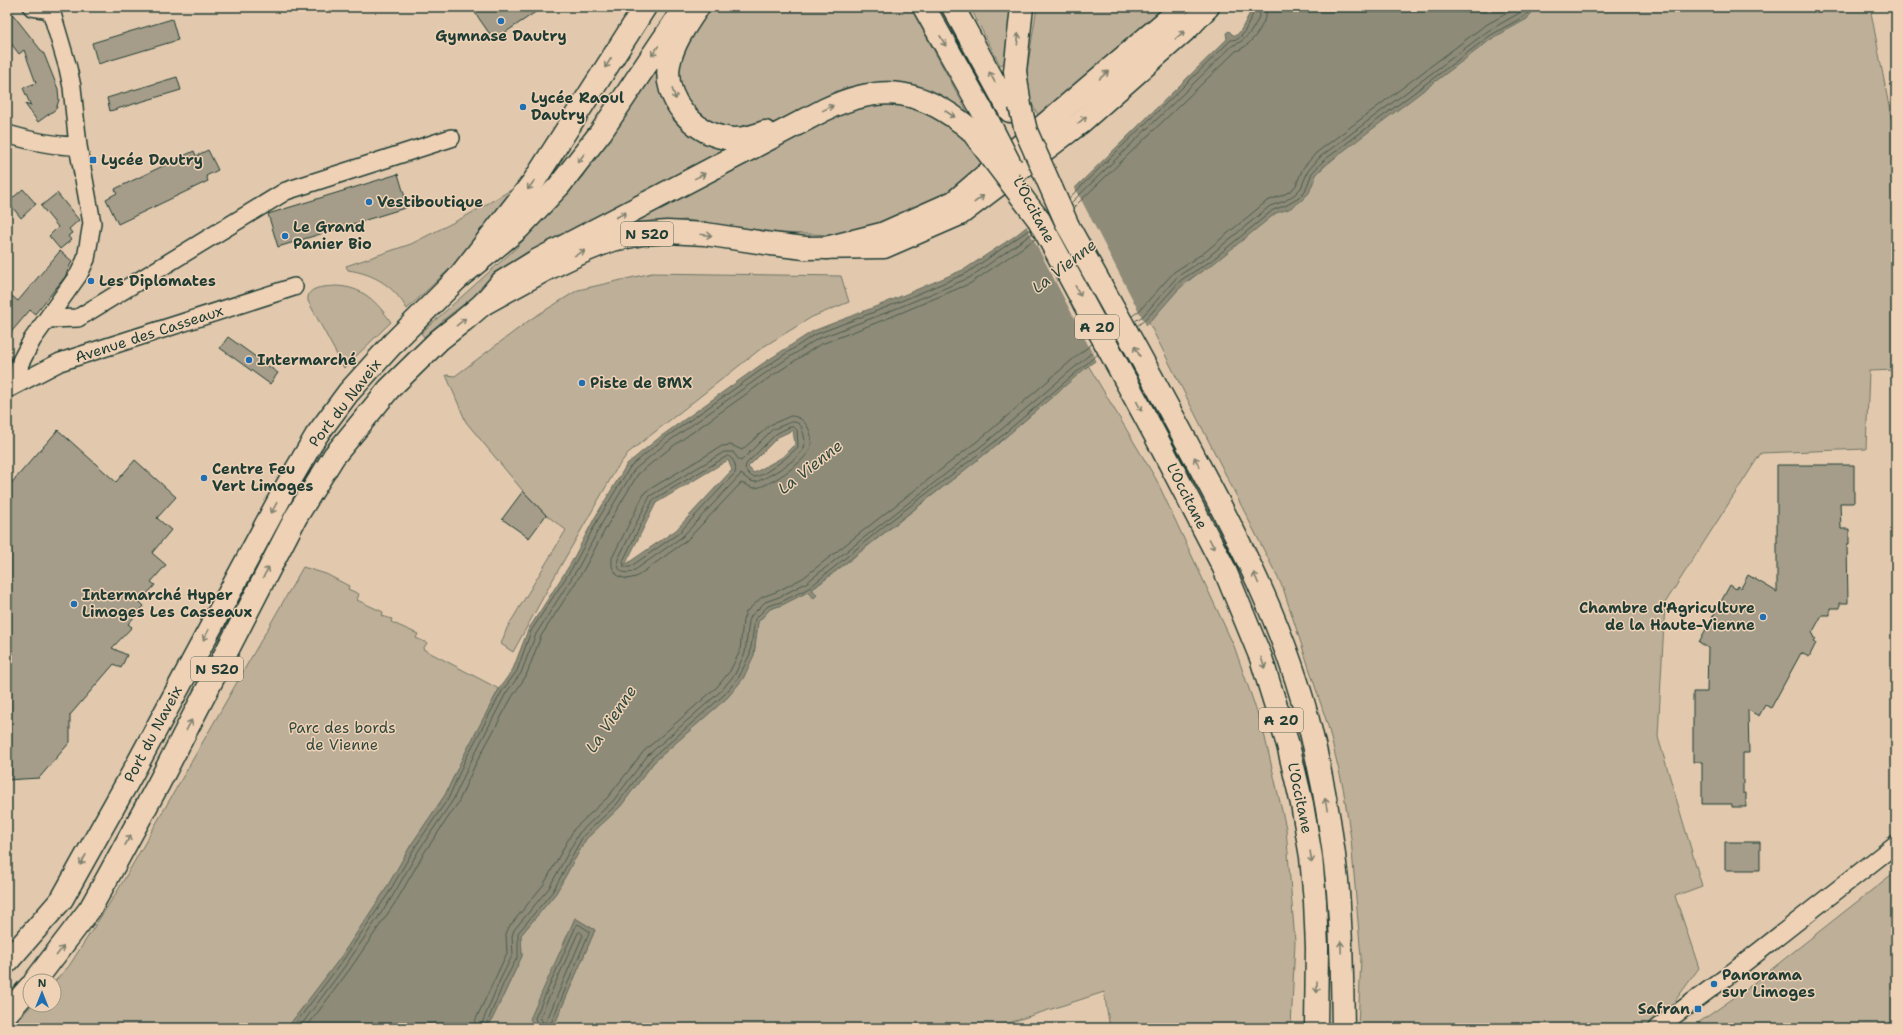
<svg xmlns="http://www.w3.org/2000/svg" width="1903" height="1035" font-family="'Shantell Sans',sans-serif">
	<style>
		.green { fill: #beaf98; stroke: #6e7666 }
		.water { fill: #8e8b78; stroke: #626c5d; fill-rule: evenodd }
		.pier { fill: #e2c9ae }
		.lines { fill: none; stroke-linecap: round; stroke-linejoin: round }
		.shore { stroke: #4b5c4f; stroke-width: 1 }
		.building { fill: #a59d89; stroke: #1f3d34 }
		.minor-casing { stroke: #1f3d34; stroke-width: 20 }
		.major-casing { stroke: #1f3d34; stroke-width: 25 }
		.highway-casing { stroke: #1f3d34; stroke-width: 25 }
		.minor { stroke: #efd2b6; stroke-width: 17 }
		.major { stroke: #efd2b6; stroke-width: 22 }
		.highway { stroke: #efd2b6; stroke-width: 22 }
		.highway-bridge-casing { stroke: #1f3d34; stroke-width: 25; stroke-linecap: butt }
		.highway-bridge { stroke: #efd2b6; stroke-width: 22 }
		.oneway { stroke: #7d806e }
		.poi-dot { fill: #1f6fb2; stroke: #efd2b6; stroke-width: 1.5 }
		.labels { text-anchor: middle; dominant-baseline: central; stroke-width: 3; stroke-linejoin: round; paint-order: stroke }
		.shield { fill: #efd2b6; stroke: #5d6a5b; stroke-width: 1 }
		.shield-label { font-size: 14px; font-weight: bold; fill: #1f3d34 }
		.poi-label { font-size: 15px; font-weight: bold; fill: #1f3d34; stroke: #efd2b6; text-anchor: start }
		.street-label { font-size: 15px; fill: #1f3d34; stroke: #efd2b6 }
		.park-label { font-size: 15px; fill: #2f483e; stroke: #efd2b6 }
		.water-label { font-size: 16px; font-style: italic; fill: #30493e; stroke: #efd2b6 }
	</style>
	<rect width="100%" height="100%" fill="#e2c9ae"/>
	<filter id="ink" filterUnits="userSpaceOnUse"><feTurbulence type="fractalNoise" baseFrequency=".025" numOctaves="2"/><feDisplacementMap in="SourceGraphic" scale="8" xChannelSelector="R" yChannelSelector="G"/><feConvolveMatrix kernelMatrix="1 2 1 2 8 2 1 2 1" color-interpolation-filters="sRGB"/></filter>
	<g filter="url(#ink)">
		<!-- green -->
		<path class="green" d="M 706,7 L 910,7 L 973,122 L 890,83 L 867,84 L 844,88 L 761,129 L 748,133 L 710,127 L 679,94 L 680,50 Z
			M 970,7 L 1011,7 L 1005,63 L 1000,65 Z
			M 1037,7 L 1170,7 L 1039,117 L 1030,100 L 1027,70 Z
			M 1514,7 L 1870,7 L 1896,143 L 1896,370 L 1869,371 L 1866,449 L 1761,453 L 1665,603 L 1658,737 L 1702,886 L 1675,896 L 1699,968 L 1672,1005 L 1644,1028 L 1358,1028 L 1361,957 L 1351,839 L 1343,787 L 1328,726 L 1283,588 L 1146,317 Z
			M 656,66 L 663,98 L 667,109 L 675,122 L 700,142 L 732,150 L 491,284 L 448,316 L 424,337 L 421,333 L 516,248 L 582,177 Z
			M 876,102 L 921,107 L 959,129 L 985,166 L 960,185 L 904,220 L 835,235 L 781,233 L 685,220 L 627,225 L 817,122 Z
			M 516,187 L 460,259 L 407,309 C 393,285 374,274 348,270 L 346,266 L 411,244 L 468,215 Z
			M 652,273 L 841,276 L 849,302 L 812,317 L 763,347 L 628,453 L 615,471 L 556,574 L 513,652 L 501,644 L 507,628 L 566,530 L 546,515 L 523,491 L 466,422 L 446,375 L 455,376 L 531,319 L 578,290 Z
			M 336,286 C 363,287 376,301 391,322 L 344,368 L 308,301 C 306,286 325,287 336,286 Z
			M 1088,365 L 1156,479 L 1234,646 L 1263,729 L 1286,828 L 1295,942 L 1291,1028 L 1110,1028 L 1104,992 L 993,1028 L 553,1028 L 595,930 L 575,918 L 533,1028 L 488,1028 L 522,956 L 521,935 L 556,893 L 586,839 L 620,807 L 654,762 L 728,697 L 754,655 L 758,622 L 770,609 L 782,605 L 812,590 L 994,447 Z
			M 303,567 L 326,574 L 349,586 L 348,589 L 359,594 L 357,600 L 383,612 L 382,616 L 392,619 L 391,622 L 418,634 L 416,638 L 427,643 L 423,649 L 499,689 L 462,759 L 445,795 L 411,845 L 384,892 L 338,961 L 287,1028 L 10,1028 L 32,1005 L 54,1005 L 54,982 L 69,966 L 118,890 Z
			M 1896,871 L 1896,1028 L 1691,1028 L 1745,990 Z"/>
		<!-- water -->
		<path class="water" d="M 1253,7 L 1536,7 L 1527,19 L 1493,38 L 1326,164 L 1316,175 L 1309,193 L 1301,201 L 1289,209 L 1276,213 L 1213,264 L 1184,283 L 1149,323 L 1088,366 L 994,447 L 812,589 L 817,595 L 814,598 L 807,592 L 782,605 L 770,609 L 758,622 L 754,655 L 743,679 L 728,697 L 654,762 L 620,807 L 586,839 L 556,893 L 521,935 L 522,956 L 488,1028 L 287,1028 L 338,961 L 384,892 L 411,845 L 445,795 L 462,759 L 499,689 L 513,669 L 528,630 L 571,563 L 594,519 L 627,464 L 660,437 L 762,364 L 813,331 L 885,303 L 965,269 L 1015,236 L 1074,189 L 1227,39 L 1226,33 L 1229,31 L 1233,35 L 1237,35 L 1241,30 ZM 793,430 L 795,444 L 781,458 L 754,473 L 748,467 L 778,437 ZM 728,460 L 732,470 L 676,530 L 625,565 L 656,503 Z
			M 575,918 L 595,930 L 553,1028 L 533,1028 L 534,1026 L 530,1019 Z"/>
		<!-- pier -->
		<path class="pier" d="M 1074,186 L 1147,327 L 1097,362 L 1026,225 Z"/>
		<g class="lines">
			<!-- shore -->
			<path class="shore" d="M 1069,198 L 1231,40 L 1238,39 L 1244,33 L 1256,7
				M 1071,203 L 1233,45 C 1247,42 1260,21 1261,7
				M 1073,208 L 1236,51 C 1251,47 1267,23 1267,7
				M 1132,316 L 1139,311 L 1174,272 L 1205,252 L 1267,201 L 1283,195 L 1292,190 L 1296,185 L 1303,168 L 1316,153 L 1484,26 L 1518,7
				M 1135,321 L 1143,316 L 1178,276 L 1208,257 L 1270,206 L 1285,201 L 1295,194 L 1301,188 L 1308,171 L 1320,157 L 1488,31 L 1521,12 L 1525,7
				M 1137,326 L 1146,319 L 1181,280 L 1211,261 L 1273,210 L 1287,205 L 1299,198 L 1305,191 L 1312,173 L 1323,161 L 1491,35 L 1525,16 L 1532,7
				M 791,416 C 807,416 816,438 809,451 C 803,463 768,487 755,488 C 750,488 746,484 741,483 L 686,541 L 636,577 L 627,579 L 618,576 L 612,567 L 612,558 L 645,492 L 722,446 L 731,445 L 742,450 L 770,425 Z
				M 791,422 C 796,421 801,424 802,429 C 804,434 806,443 804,448 C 799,460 768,477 756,482 L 750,481 L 741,474 L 682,537 L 632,572 C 622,575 616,569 618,559 L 650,496 L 724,452 L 733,452 L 739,460 L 741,461 L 772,430 Z
				M 790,427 L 794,427 L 797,430 L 798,447 C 791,454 764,477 754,477 C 751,477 747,472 745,469 L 746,464 L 776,434 Z
				M 728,456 C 734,458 737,468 735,473 L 679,533 L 630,567 L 624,567 L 623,561 L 653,500 Z
				M 580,932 L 583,935 L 546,1022 L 543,1023 L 540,1017 L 578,933 Z
				M 292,1028 L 341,963 L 388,894 L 415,847 L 449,797 L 465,760 L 502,691 L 517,671 L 531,631 L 574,565 L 597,521 L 630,467 L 662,440 L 764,368 L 814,335 L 887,307 L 967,273 L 1030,229
				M 299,1028 L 345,966 L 392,897 L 419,850 L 453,800 L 470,763 L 506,693 L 521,673 L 536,634 L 578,568 L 602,523 L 634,470 L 665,444 L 767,372 L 817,339 L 888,312 L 969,278 L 1033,233
				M 306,1028 L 350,969 L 397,900 L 424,853 L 458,803 L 475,765 L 512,697 L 526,676 L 541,636 L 583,571 L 607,526 L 638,474 L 669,449 L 770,377 L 819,345 L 891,317 L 971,283 L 1035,239
				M 474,1028 L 475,1021 L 507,953 L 506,934 L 509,927 L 544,884 L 574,829 L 608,797 L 644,751 L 717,687 L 730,671 L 740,651 L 743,620 L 746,612 L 762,597 L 776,592 L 803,578 L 985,435 L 1079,354 L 1092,344
				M 480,1028 L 500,980 L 513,954 L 512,936 L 514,930 L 549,888 L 579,833 L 613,801 L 648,755 L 721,691 L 735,674 L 745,653 L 749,621 L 751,616 L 765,602 L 779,597 L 806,583 L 989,440 L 1095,350
				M 485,1028 L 504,982 L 518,956 L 518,933 L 553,891 L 583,836 L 617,804 L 651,759 L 725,694 L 739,677 L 750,654 L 755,619 L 768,606 L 781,602 L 809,588 L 889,522 L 992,444 L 1098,354
				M 538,1028 L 535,1018 L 576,926 L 578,924 L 589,931 L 589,933 L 549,1028"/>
		</g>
		<!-- building -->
		<path class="building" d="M 7,7 L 44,54 L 58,89 L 59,100 L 56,109 L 38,122 L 25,104 L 31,106 L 23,88 L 36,83 L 24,50 L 19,54 L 7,38 Z
			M 471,7 L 543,7 L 494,40 Z
			M 172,19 L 178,40 L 98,64 L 92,43 Z
			M 177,77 L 181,90 L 110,111 L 107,98 Z
			M 208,150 L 218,170 L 206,176 L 208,181 L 118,224 L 106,199 L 117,193 L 115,189 L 194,151 L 196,156 Z
			M 398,174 L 408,207 L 278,247 L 268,214 Z
			M 23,189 L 36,204 L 21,218 L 8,202 Z
			M 57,193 L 79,220 L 69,229 L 72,233 L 68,236 L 71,240 L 60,249 L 49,236 L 58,227 L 41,206 Z
			M 60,251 L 72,261 L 65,277 L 35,314 L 30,310 L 7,337 L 7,292 L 18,301 Z
			M 228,337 L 278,373 L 270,384 L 220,348 Z
			M 58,430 L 116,482 L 135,460 L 176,497 L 157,518 L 171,530 L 152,553 L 166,565 L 151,582 L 155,585 L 140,602 L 144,606 L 128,624 L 132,627 L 112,648 L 127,655 L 121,668 L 114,664 L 70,715 L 70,742 L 39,778 L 7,780 L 7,488 Z
			M 1777,465 L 1854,465 L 1854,503 L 1840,503 L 1841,529 L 1849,529 L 1849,544 L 1847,544 L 1848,603 L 1840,603 L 1840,608 L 1830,608 L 1830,615 L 1822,615 L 1812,633 L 1814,635 L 1813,637 L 1816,639 L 1814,642 L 1816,643 L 1809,657 L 1801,653 L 1771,708 L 1765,705 L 1759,716 L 1748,710 L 1749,753 L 1743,753 L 1743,793 L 1746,793 L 1746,807 L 1732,807 L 1732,804 L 1702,804 L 1702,762 L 1693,762 L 1693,692 L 1707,692 L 1708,648 L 1699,642 L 1730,585 L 1736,589 L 1738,586 L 1741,588 L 1748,575 L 1777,592 Z
			M 523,491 L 546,515 L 529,538 L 502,519 Z
			M 1725,842 L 1760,842 L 1760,870 L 1725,870 Z"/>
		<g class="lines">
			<!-- minor casing -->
			<g class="minor-casing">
				<path id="minor" d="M 32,7 L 51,10
					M 7,134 C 30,141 53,146 78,146
					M 48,319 L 78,318 L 286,191 L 451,138
					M 17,383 L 20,363 L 32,340 L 79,274 L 86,259 L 92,223 L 78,146 L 72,87 L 68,68 L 50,7
					M 10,388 L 60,362 L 294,287
					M 1657,1028 L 1725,978 L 1896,844"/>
			</g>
			<!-- major casing -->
			<g class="major-casing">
				<path id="major" d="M 7,962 L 62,899 L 132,774 L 285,489 L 316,436 L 348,393 L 395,341 L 458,278 L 519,228 L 559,186 L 601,132 L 685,7
					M 35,981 L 90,909 L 109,875 L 159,783 L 296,517 L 334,456 L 389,389 L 439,340 L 463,321 L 483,304 L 545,270 L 587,250 L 612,240 L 642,234 L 667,232 L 705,234 L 771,244 L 805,248 L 884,247 L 960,214 L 1080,123 L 1190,26 L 1208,7
					M 7,1013 L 30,987"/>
			</g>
			<!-- highway casing -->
			<g class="highway-casing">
				<path id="highway" d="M 698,7 C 686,25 673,43 669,64 C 663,98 693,133 726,138 C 739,141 752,137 765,132
					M 924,7 L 988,121
					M 953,7 L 1010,111
					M 1020,106 L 1015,71 L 1022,7
					M 1039,220 L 1155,435 L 1224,568 L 1261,658 L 1288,745 L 1302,804 L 1311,857 L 1315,901 L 1317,948 L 1316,1028
					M 1068,226 C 1111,303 1154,380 1195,458 C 1242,545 1288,635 1311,732 C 1323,781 1332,831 1337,881 C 1342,930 1342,979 1343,1028
					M 826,248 L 882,234 L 954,202 L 1172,16 L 1178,7
					M 458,278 L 534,181 L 645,7
					M 483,304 L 502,282 L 536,261 L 824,110 C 882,82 922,89 971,130"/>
			</g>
			<!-- minor -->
			<use href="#minor" class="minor"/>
			<!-- major -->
			<use href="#major" class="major"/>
			<!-- highway -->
			<use href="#highway" class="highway"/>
			<!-- highway-bridge casing -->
			<g class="highway-bridge-casing">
				<path id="highway-bridge" d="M 1020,106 L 1026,131 L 1068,226
					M 988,121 L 1011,166
					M 971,130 L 1039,220"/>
			</g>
			<!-- highway-bridge -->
			<use href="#highway-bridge" class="highway-bridge"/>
		</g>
		<!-- one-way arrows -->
		<defs><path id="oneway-shaft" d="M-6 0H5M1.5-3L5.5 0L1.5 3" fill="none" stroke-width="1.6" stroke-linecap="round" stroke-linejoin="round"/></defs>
		<g class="oneway">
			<use href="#oneway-shaft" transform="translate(1180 35) rotate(-41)"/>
			<use href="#oneway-shaft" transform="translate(1018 39) rotate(-83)"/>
			<use href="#oneway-shaft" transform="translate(943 41) rotate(61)"/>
			<use href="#oneway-shaft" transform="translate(655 51) rotate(124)"/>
			<use href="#oneway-shaft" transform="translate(608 63) rotate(123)"/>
			<use href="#oneway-shaft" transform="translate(1104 75) rotate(-41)"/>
			<use href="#oneway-shaft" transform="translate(992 77) rotate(-119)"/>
			<use href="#oneway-shaft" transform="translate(674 94) rotate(71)"/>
			<use href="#oneway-shaft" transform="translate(828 108) rotate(-26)"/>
			<use href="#oneway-shaft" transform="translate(950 114) rotate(33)"/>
			<use href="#oneway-shaft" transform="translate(1082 120) rotate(-40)"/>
			<use href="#oneway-shaft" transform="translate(581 158) rotate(128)"/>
			<use href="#oneway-shaft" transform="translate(700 176) rotate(-26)"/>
			<use href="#oneway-shaft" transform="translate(531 185) rotate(127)"/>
			<use href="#oneway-shaft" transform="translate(979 199) rotate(-37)"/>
			<use href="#oneway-shaft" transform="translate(621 215) rotate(-27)"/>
			<use href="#oneway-shaft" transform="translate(706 235) rotate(7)"/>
			<use href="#oneway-shaft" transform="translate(580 253) rotate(-26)"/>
			<use href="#oneway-shaft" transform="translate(1078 291) rotate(62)"/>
			<use href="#oneway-shaft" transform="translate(461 322) rotate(-39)"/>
			<use href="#oneway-shaft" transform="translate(1137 351) rotate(-119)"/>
			<use href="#oneway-shaft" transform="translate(1139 406) rotate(62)"/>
			<use href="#oneway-shaft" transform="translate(1197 462) rotate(-118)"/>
			<use href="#oneway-shaft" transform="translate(274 508) rotate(118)"/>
			<use href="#oneway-shaft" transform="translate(1212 544) rotate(63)"/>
			<use href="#oneway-shaft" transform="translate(266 572) rotate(-62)"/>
			<use href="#oneway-shaft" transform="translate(1256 578) rotate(-114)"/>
			<use href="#oneway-shaft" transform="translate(206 635) rotate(118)"/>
			<use href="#oneway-shaft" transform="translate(1263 663) rotate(71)"/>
			<use href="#oneway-shaft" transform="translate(189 725) rotate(-63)"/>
			<use href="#oneway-shaft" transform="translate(1326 804) rotate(-101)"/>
			<use href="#oneway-shaft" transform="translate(128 840) rotate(-61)"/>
			<use href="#oneway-shaft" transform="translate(1311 857) rotate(82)"/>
			<use href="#oneway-shaft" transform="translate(83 860) rotate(119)"/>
			<use href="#oneway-shaft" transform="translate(1341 947) rotate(-92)"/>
			<use href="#oneway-shaft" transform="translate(60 951) rotate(-52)"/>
			<use href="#oneway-shaft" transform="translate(1317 987) rotate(90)"/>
		</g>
	</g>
	<!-- markers -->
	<g class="poi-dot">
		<circle cx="501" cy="21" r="4"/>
		<circle cx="523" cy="107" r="4"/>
		<rect x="89" y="156" width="8" height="8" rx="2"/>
		<circle cx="369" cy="202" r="4"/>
		<circle cx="285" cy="236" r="4"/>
		<circle cx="91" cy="281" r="4"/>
		<circle cx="249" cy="360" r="4"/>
		<circle cx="582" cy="383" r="4"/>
		<circle cx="204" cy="478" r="4"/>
		<circle cx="74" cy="604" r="4"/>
		<circle cx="1763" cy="617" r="4"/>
		<circle cx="1714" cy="984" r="4"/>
		<rect x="1694" y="1005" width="8" height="8" rx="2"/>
	</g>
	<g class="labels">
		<!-- shield labels -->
		<g class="shield">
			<rect x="621" y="222" width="52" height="24" rx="3"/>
			<rect x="1075" y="315" width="44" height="24" rx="3"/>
			<rect x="191" y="657" width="52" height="24" rx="3"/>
			<rect x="1259" y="708" width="44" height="24" rx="3"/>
		</g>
		<g class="shield-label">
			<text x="647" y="234">N 520</text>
			<text x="1097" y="327">A 20</text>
			<text x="217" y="669">N 520</text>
			<text x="1281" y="720">A 20</text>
		</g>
		<!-- poi labels -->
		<g class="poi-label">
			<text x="501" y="36" text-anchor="middle">Gymnase Dautry</text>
			<text x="531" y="98">Lycée Raoul<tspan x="531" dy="17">Dautry</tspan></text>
			<text x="101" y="160">Lycée Dautry</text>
			<text x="377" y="202">Vestiboutique</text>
			<text x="293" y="227">Le Grand<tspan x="293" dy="17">Panier Bio</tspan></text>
			<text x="99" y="281">Les Diplomates</text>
			<text x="257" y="360">Intermarché</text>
			<text x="590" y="383">Piste de BMX</text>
			<text x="212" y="469">Centre Feu<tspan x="212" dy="17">Vert Limoges</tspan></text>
			<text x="82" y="595">Intermarché Hyper<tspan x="82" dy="17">Limoges Les Casseaux</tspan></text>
			<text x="1755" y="608" text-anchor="end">Chambre d'Agriculture<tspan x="1755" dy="17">de la Haute-Vienne</tspan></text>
			<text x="1722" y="975">Panorama<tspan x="1722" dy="17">sur Limoges</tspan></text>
			<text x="1690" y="1009" text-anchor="end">Safran</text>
		</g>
		<!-- street labels -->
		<g class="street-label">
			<text transform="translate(1034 210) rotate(62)">L'Occitane</text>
			<text transform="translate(149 334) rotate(-18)">Avenue des Casseaux</text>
			<text transform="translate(345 403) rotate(-52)">Port du Naveix</text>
			<text transform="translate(1187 496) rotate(63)">L'Occitane</text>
			<text transform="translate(153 734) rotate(-62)">Port du Naveix</text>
			<text transform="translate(1300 798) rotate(78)">L'Occitane</text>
		</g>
		<!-- park labels -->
		<g class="park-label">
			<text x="342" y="728">Parc des bords<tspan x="342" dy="17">de Vienne</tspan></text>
		</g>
		<!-- water labels -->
		<g class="water-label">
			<text transform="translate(1064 266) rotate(-38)">La Vienne</text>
			<text transform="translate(810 467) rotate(-38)">La Vienne</text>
			<text transform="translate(611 719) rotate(-56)">La Vienne</text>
		</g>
	</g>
	<!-- margin -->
	<rect width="1903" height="1035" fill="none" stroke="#efd2b6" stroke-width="24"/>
	<rect x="12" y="12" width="1879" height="1011" fill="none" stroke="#1f3d34" stroke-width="1.5" filter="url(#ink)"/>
	<!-- north arrow -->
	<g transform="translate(42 993)"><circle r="19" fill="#efd2b6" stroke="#9c9682"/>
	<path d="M0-3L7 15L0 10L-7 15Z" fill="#1f6fb2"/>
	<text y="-6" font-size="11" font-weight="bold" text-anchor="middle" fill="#1f3d34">N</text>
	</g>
</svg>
